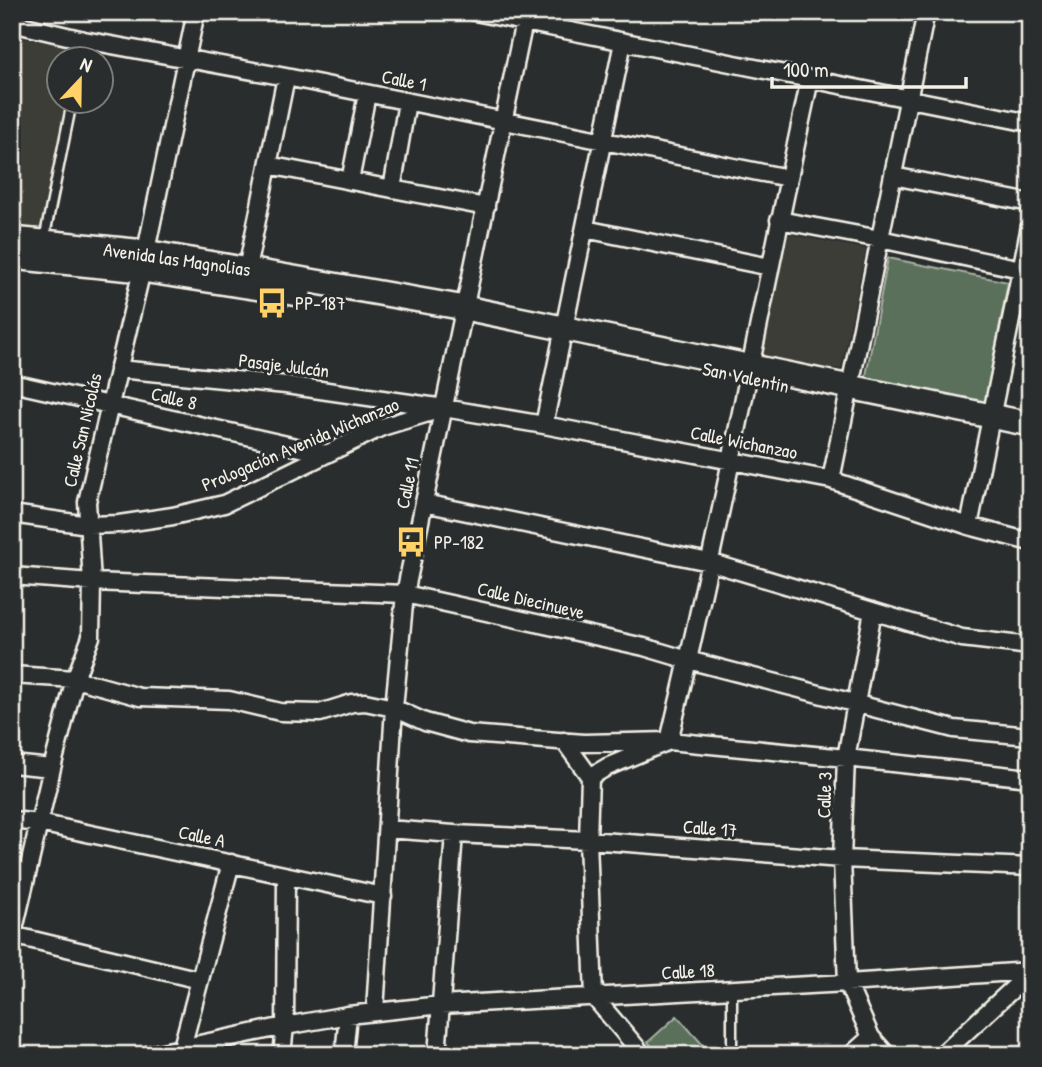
<svg xmlns="http://www.w3.org/2000/svg" width="1042" height="1067" font-family="'Patrick Hand',sans-serif">
	<style>
		.built { fill: #3e3c39 }
		.green { fill: #5a6f5a; stroke: #a7b0a1; stroke-width: 2 }
		.lines { fill: none; stroke-linecap: round; stroke-linejoin: round }
		.service-casing { stroke: #f4f1e8; stroke-width: 13 }
		.minor-casing { stroke: #f4f1e8; stroke-width: 21 }
		.secondary-casing { stroke: #f4f1e8; stroke-width: 28 }
		.service { stroke: #2a2d2e; stroke-width: 8 }
		.minor { stroke: #2a2d2e; stroke-width: 16 }
		.secondary { stroke: #2a2d2e; stroke-width: 23 }
		.labels { text-anchor: middle; dominant-baseline: central; stroke-width: 6; stroke-linejoin: round; paint-order: stroke }
		.street-label { font-size: 19px; fill: #f4f1e8; stroke: #2a2d2e }
		.poi-label { font-size: 19px; fill: #f4f1e8; stroke: #2a2d2e; text-anchor: start }
	</style>
	<rect width="100%" height="100%" fill="#2a2d2e"/>
	<filter id="ink" filterUnits="userSpaceOnUse"><feTurbulence type="fractalNoise" baseFrequency=".0143" numOctaves="2"/><feDisplacementMap in="SourceGraphic" scale="14" xChannelSelector="R" yChannelSelector="G"/><feConvolveMatrix kernelMatrix="1 2 1 2 8 2 1 2 1" color-interpolation-filters="sRGB"/></filter>
	<g filter="url(#ink)">
		<!-- built -->
		<path class="built" d="M 12,36 L 74,48 L 72,59 L 60,60 L 60,102 L 65,102 L 40,234 L 12,231 Z
			M 787,234 L 866,249 L 841,369 L 763,359 Z"/>
		<!-- green -->
		<path class="green" d="M 888,258 L 1008,282 L 985,404 L 865,381 Z
			M 677,1016 L 712,1055 L 659,1055 L 648,1042 Z"/>
		<g class="lines">
			<!-- service casing -->
			<g class="service-casing">
				<path id="service" d="M 80,60 L 84,40
					M 44,240 L 72,102
					M 732,989 L 732,1055"/>
			</g>
			<!-- minor casing -->
			<g class="minor-casing">
				<path id="minor" d="M 475,12 L 1030,123
					M 12,23 L 84,40 L 286,77 L 788,178
					M 268,165 L 486,207
					M 893,176 L 1030,203
					M 350,181 L 367,94
					M 392,189 L 407,102
					M 779,220 L 880,239 L 1030,271
					M 585,229 L 770,267
					M 247,269 L 286,77
					M 118,369 L 286,385 L 444,408 L 544,425 L 831,480 L 969,526 L 1030,542
					M 12,383 L 327,454
					M 544,425 L 623,42
					M 831,480 L 926,12
					M 424,503 L 709,562 L 962,638 L 1030,646
					M 12,514 L 88,525 L 119,524 L 173,516 L 224,504 L 382,427 L 438,410
					M 969,526 L 1030,226
					M 12,576 L 92,582 L 405,594 L 644,647 L 688,660 L 954,729 L 1030,736
					M 873,611 L 846,758 L 842,859 L 847,983 L 871,1037 L 887,1055
					M 12,675 L 75,679 L 140,697 L 229,700 L 280,712 L 320,713 L 352,703 L 365,702 L 394,708 L 425,722 L 469,734 L 584,743 L 669,741 L 846,758 L 1030,778
					M 564,741 L 590,777 L 588,840 L 594,997
					M 12,764 L 52,768
					M 590,777 L 607,767 L 669,741 C 722,522 762,299 810,79
					M 12,820 L 39,823 L 383,896
					M 387,829 L 454,834 L 588,840 L 842,859 L 1030,867
					M 12,935 L 200,980
					M 12,938 L 52,768 L 75,679 L 91,637 L 92,582 L 87,502 L 142,270 L 196,12
					M 594,997 L 643,1055
					M 375,1011 L 394,708 L 405,594 L 526,12
					M 148,1055 L 285,1026 L 348,1015 L 441,1005 L 847,983 L 1030,971
					M 180,1055 L 231,863
					M 282,1055 L 285,1026 L 286,876
					M 344,1055 L 348,1015
					M 437,1055 L 454,834
					M 851,1055 L 871,1037
					M 941,1055 L 1030,973"/>
			</g>
			<!-- secondary casing -->
			<g class="secondary-casing">
				<path id="secondary" d="M 12,239 L 145,252 L 465,308 L 1030,424
					M 12,257 L 142,270 L 299,294"/>
			</g>
			<!-- service -->
			<use href="#service" class="service"/>
			<!-- minor -->
			<use href="#minor" class="minor"/>
			<!-- secondary -->
			<use href="#secondary" class="secondary"/>
		</g>
	</g>
	<!-- icons -->
	<defs>
		<g id="bus-bare" transform="scale(2.415)"><path d="M-5-6H5V4H4V6H2V4H-2V6H-4V4H-5ZM-3.5-4V0h7V-4ZM-3.5 1.2v1.5H-2V1.2ZM2 1.2v1.5H3.5V1.2Z" fill="#ffd166" stroke="#2a2d2e" stroke-width="2.5" paint-order="stroke"/></g>
	</defs>
	<g fill-rule="evenodd">
		<use href="#bus-bare" x="272" y="303"/>
		<use href="#bus-bare" x="411" y="542"/>
	</g>
	<g class="labels">
		<!-- street labels -->
		<g class="street-label">
			<text transform="translate(404 80) rotate(11)">Calle 1</text>
			<text transform="translate(177 259) rotate(8)">Avenida las Magnolias</text>
			<text transform="translate(284 365) rotate(7)">Pasaje Julcán</text>
			<text transform="translate(746 377) rotate(12)">San Valentin</text>
			<text transform="translate(174 398) rotate(13)">Calle 8</text>
			<text transform="translate(82 430) rotate(-77)">Calle San Nicolás</text>
			<text transform="translate(744 442) rotate(11)">Calle Wichanzao</text>
			<text transform="translate(300 444) rotate(-23)">Prologación Avenida Wichanzao</text>
			<text transform="translate(407 483) rotate(-78)">Calle 11</text>
			<text transform="translate(531 600) rotate(13)">Calle Diecinueve</text>
			<text transform="translate(824 795) rotate(-88)">Calle 3</text>
			<text transform="translate(710 828) rotate(4)">Calle 17</text>
			<text transform="translate(202 836) rotate(12)">Calle A</text>
			<text transform="translate(688 971) rotate(-3)">Calle 18</text>
		</g>
		<!-- poi labels -->
		<g class="poi-label">
			<text x="295" y="303">PP-187</text>
			<text x="434" y="542">PP-182</text>
		</g>
	</g>
	<!-- margin -->
	<rect width="1042" height="1067" fill="none" stroke="#2a2d2e" stroke-width="42"/>
	<rect x="21" y="21" width="1000" height="1025" fill="none" stroke="#f4f1e8" stroke-width="2.5" filter="url(#ink)"/>
	<!-- north arrow -->
	<g transform="translate(80 80) rotate(22)"><circle r="33" fill="#2a2d2e" stroke="#7b7b78" stroke-width="2"/>
	<path d="M0-5L12 26L0 18L-12 26Z" fill="#ffd166"/>
	<text y="-10" font-size="19" font-weight="bold" text-anchor="middle" fill="#f4f1e8">N</text>
	</g>
	<!-- scale -->
	<path d="M772 77v10h194v-10" fill="none" stroke="#f4f1e8" stroke-width="3.5"/>
	<text x="783" y="77" font-size="21" fill="#f4f1e8" stroke="#2a2d2e" stroke-width="5" paint-order="stroke">100 m</text>
</svg>
